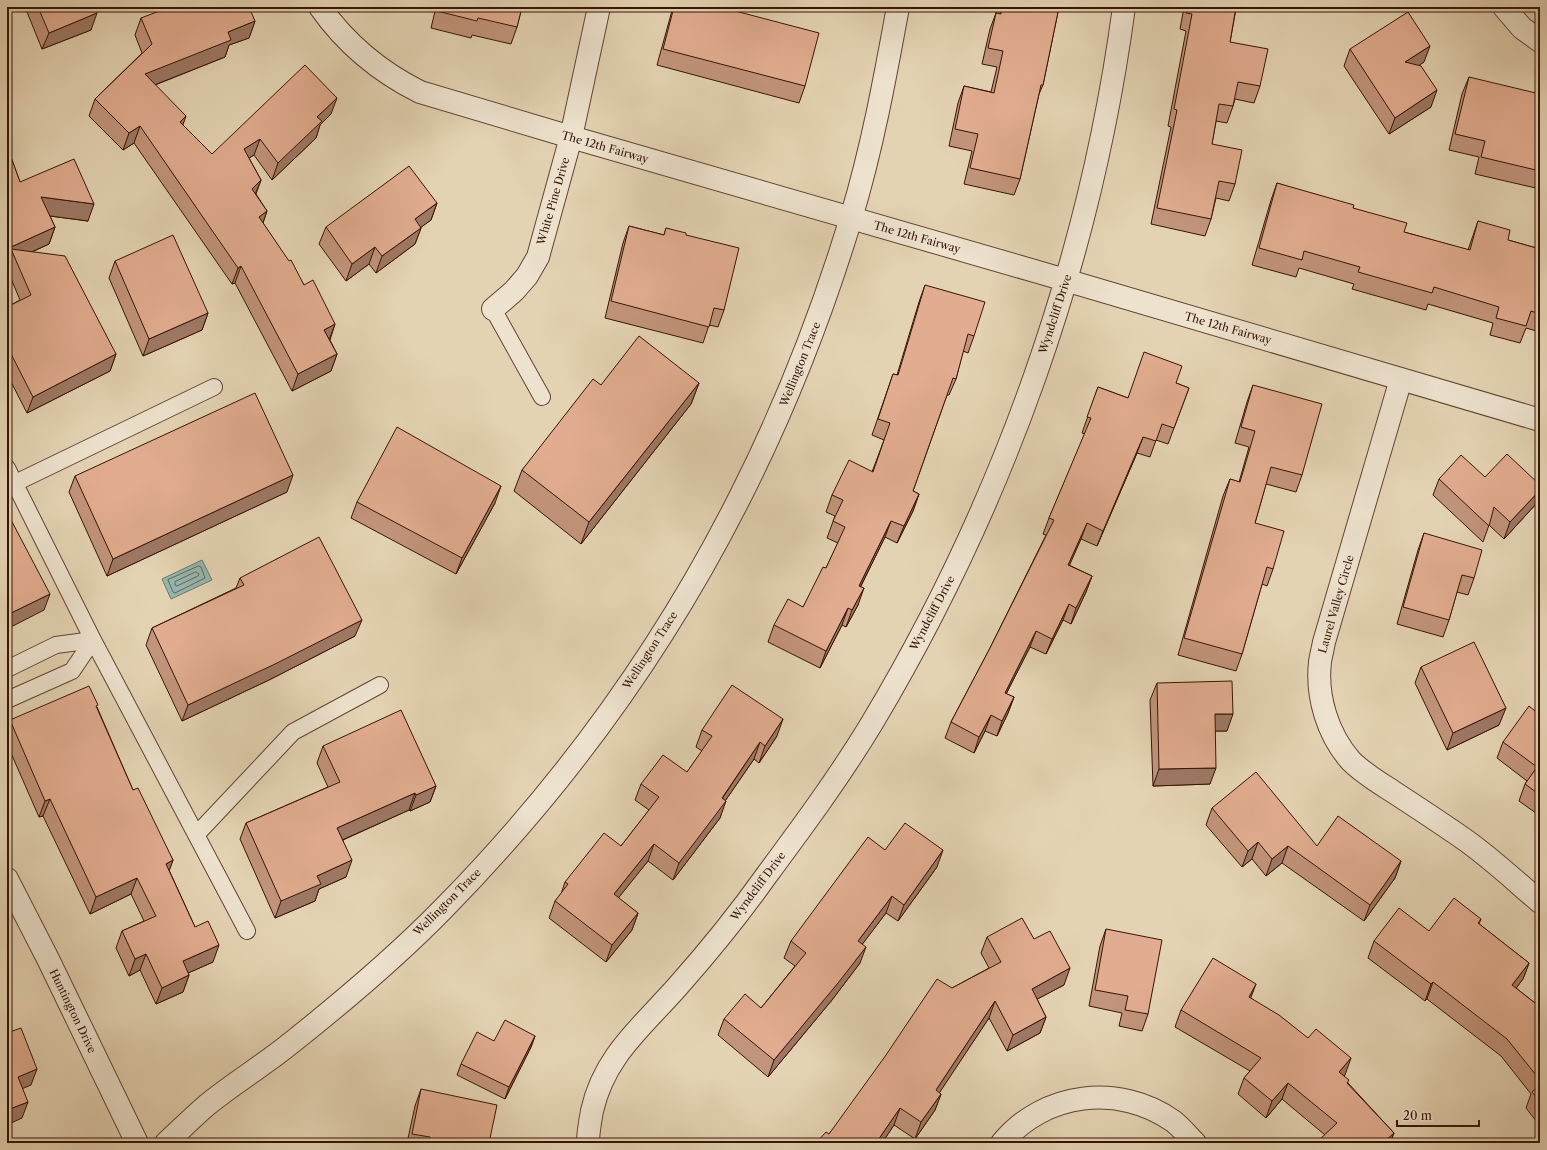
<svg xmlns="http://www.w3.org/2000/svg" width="1547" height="1150" font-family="'Libre Caslon Text',serif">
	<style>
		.water { fill: #95b7af; stroke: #6f766b }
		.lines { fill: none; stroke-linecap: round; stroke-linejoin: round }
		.shore { stroke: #66665a; stroke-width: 1 }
		.service-casing { stroke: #624431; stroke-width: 18 }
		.minor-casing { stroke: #624431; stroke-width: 24 }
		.tertiary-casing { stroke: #624431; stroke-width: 24 }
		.service { stroke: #ede2ce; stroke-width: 16 }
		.minor { stroke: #ede2ce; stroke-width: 22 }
		.tertiary { stroke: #ede2ce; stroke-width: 22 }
		.wall { fill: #c2947b; stroke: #361406 }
		.shaded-wall { fill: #9e7864; stroke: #361406 }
		.building { fill: #e1ac8f; stroke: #361406 }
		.labels { text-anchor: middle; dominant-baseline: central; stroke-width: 3.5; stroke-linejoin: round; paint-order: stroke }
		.street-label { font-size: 11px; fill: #361406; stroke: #ede2ce }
	</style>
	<rect width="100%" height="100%" fill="#e4d3b3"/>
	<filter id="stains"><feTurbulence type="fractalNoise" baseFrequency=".005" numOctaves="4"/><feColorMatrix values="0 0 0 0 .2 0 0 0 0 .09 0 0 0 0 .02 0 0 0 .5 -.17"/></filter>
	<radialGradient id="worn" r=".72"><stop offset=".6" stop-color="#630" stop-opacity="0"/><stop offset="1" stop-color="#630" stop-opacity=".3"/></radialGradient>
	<!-- water -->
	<path class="water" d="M 202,560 L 212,580 L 171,599 L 162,579 Z"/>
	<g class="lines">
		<!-- shore -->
		<path class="shore" d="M 199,566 L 201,567 L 205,578 L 175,593 L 173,592 L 168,580 Z
			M 196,572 L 199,574 L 198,576 L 177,586 L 175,585 L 175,582 Z"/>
		<!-- service casing -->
		<g class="service-casing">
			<path id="service" d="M 493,309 L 542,397
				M 7,468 L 93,640 L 247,931
				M 7,487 L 214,387
				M 7,669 L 56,645 L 93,640 L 72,671 L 7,700
				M 196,835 L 293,732 L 380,685"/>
		</g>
		<!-- minor casing -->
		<g class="minor-casing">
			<path id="minor" d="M 320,7 C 346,44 380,72 420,92 L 571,137 L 1038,272 L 1540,420
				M 1504,7 L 1522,28 L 1540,41
				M 493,309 L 514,291 L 527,276 L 538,257 L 571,137 L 599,7
				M 1401,379 L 1324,642 C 1323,648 1321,655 1320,662 C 1316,697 1328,735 1351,761 C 1363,773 1378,782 1392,791 C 1415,806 1438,821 1461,837 C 1489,856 1514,880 1540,902
				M 7,879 L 48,959 L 137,1143
				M 588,1143 C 588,1132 590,1122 592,1111 C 604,1056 642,1027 678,986 C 709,951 739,914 766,876 C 803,826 840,776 872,723 C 1003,504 1090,260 1124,7
				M 1002,1143 C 1044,1092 1119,1083 1173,1121 C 1181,1127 1188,1136 1195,1143"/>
		</g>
		<!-- tertiary casing -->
		<g class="tertiary-casing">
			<path id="tertiary" d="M 166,1143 C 180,1130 193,1117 207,1105 C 234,1083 264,1065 291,1043 C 344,1001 396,957 443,909 C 562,788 664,648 740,497 C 785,408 822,314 851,218 C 872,149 885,78 898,7"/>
		</g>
		<!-- service -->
		<use href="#service" class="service"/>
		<!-- minor -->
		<use href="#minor" class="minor"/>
		<!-- tertiary -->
		<use href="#tertiary" class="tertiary"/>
	</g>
	<!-- wall -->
	<path class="wall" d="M 25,7 L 95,7 L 91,30 L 42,49 Z
		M 436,7 L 522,7 L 517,27 L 511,44 L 472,35 L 471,38 L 431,28 Z
		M 673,7 L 720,7 L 805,86 L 799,103 L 657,65 Z
		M 813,7 L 825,7 L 824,9 Z
		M 996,7 L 1059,7 L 1043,85 L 1039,94 L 1020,179 L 1014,195 L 964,184 L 972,151 L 949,146 L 958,103 L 964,86 L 991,92 L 997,67 L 982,64 L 990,29 L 996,13 Z
		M 1184,7 L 1243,7 L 1242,10 L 1236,9 L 1230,42 L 1260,86 L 1254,103 L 1235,99 L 1233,106 L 1227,123 L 1216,121 L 1212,144 L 1235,184 L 1229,201 L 1216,198 L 1211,219 L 1205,236 L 1151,224 L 1171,127 L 1168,126 L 1186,31 L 1180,29 Z
		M 141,18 L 255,21 L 249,38 L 229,45 L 225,57 L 155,85 L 183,125 L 212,154 L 331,114 L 320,125 L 316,138 L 272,180 L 254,155 L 249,158 L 261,180 L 256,194 L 267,211 L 263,223 L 304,285 L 335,324 L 330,340 L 337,354 L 331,371 L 292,391 L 235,283 L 232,284 L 134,143 L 123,150 L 89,116 L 95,99 L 142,53 L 135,35 Z
		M 1350,49 L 1424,62 L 1419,65 L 1431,107 L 1389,134 L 1344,66 Z
		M 1469,77 L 1538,110 L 1540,110 L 1540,189 L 1475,174 L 1479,157 L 1449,150 L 1462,94 Z
		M 7,146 L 20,182 L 88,221 L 50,216 L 55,227 L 49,244 L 32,252 L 116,354 L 110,371 L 27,413 L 7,374 L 7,307 L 20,300 L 7,269 Z
		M 1277,183 L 1353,208 L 1404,232 L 1468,250 L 1478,221 L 1508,240 L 1540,249 L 1540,332 L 1526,328 L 1520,343 L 1490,335 L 1493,323 L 1428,304 L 1426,310 L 1352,289 L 1354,284 L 1299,268 L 1296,277 L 1252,265 L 1271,200 Z
		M 437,203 L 431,220 L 421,227 L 421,228 L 415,244 L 376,273 L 369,264 L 346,281 L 319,244 L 326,227 Z
		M 629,226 L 664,235 L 666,228 L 686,235 L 724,310 L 718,327 L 709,325 L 703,343 L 605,318 L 623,243 Z
		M 115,261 L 208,313 L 202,330 L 143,356 L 109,278 Z
		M 925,285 L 974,336 L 968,353 L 963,351 L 956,379 L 949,395 L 947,395 L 913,491 L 919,494 L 913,511 L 897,543 L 885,537 L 861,586 L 858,605 L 846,627 L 842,625 L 820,668 L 768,642 L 774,625 L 803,607 L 826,568 L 838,543 L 827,538 L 835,516 L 826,512 L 832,495 L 872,472 L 884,440 L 872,435 L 893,374 L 897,375 L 919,302 Z
		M 699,383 L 691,404 L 581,544 L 514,491 L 522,470 L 601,385 Z
		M 1176,383 L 1189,388 L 1168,444 L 1156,440 L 1150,457 L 1137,453 L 1097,546 L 1081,539 L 1069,565 L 1092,576 L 1086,592 L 1071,624 L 1063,620 L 1046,654 L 1030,647 L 1006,694 L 1014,697 L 1008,713 L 997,736 L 985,731 L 974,753 L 945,738 L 951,722 L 990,648 L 1046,535 L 1043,534 L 1049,518 L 1085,434 L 1082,433 L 1098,387 L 1128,398 Z
		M 1253,385 L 1302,475 L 1296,492 L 1266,484 L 1255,523 L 1273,569 L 1267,586 L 1262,584 L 1242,654 L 1236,671 L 1178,655 L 1223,496 L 1230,479 L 1239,482 L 1249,447 L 1235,443 L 1247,402 Z
		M 75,476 L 287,492 L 107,576 L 69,492 Z
		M 1485,477 L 1540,485 L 1540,494 L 1536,504 L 1504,539 L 1489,525 L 1483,542 L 1433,495 L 1439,479 Z
		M 357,502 L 495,503 L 456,574 L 351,518 Z
		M 1424,533 L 1474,578 L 1468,595 L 1457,592 L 1449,620 L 1443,637 L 1397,624 L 1418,550 Z
		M 1540,553 L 1540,570 L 1536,568 Z
		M 240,578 L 355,636 L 269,680 L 182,721 L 146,645 L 152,628 L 236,588 Z
		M 1421,667 L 1499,725 L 1447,750 L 1415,683 Z
		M 1157,683 L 1227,731 L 1215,731 L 1210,784 L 1153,786 L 1150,700 Z
		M 97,707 L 133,790 L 173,860 L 169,870 L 195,927 L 213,962 L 188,973 L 189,975 L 183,992 L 156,1004 L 140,970 L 129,976 L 116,948 L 122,931 L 144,921 L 131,894 L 90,914 L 43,816 L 39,817 L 7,744 L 7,729 L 10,720 Z
		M 1540,715 L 1540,816 L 1519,801 L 1525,784 L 1527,781 L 1497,758 L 1503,742 Z
		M 702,730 L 777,736 L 759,763 L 754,759 L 725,801 L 720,818 L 673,880 L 648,861 L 618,898 L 638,913 L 632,930 L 606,962 L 549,918 L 555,901 L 561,894 L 565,882 L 621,846 L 649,810 L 635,800 L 641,784 L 687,772 L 702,751 L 696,747 Z
		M 323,746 L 436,786 L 430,802 L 410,811 L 409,810 L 343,840 L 346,877 L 319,889 L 315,901 L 275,918 L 240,839 L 246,823 L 328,787 L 317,763 Z
		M 1212,808 L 1317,846 L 1401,861 L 1395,878 L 1364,921 L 1282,863 L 1266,876 L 1252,859 L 1242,867 L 1206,825 Z
		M 885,850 L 937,867 L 898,921 L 886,913 L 862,944 L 860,963 L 832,1000 L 768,1077 L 718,1035 L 724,1019 L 761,1008 L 795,966 L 784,958 L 791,941 Z
		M 1481,919 L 1479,924 L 1529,963 L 1523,979 L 1516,988 L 1540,1007 L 1540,1126 L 1526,1108 L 1531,1094 L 1501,1056 L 1427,999 L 1425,1001 L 1368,958 L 1374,941 L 1429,931 Z
		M 1106,929 L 1148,1014 L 1142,1031 L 1119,1026 L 1122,1013 L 1089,1006 L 1100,946 Z
		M 987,937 L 1034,939 L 1064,985 L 1037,999 L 1046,1017 L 1040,1033 L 1007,1051 L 989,1018 L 939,1092 L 941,1094 L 935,1110 L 915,1139 L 894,1125 L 882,1143 L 816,1143 L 829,1134 L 952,988 L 989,968 L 981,953 Z
		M 1251,998 L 1345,1075 L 1344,1076 L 1348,1083 L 1394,1133 L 1390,1143 L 1316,1143 L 1325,1135 L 1282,1099 L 1266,1118 L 1238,1094 L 1244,1078 L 1250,1071 L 1175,1027 L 1181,1010 Z
		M 535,1036 L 531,1047 L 505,1099 L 457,1075 L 461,1064 L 494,1041 Z
		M 421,1089 L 489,1143 L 407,1143 L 415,1106 Z"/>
	<!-- shaded-wall -->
	<path class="shaded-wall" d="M 1367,7 L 1396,7 L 1366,9 Z
		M 97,13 L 91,30 L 42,49 L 49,33 Z
		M 255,21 L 249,38 L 229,45 L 225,57 L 139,91 L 145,74 L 228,32 Z
		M 1430,46 L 1424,62 L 1399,79 L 1405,62 Z
		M 1437,90 L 1431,107 L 1389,134 L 1395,118 Z
		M 337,98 L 331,114 L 320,125 L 316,138 L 272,180 L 278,163 L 317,117 Z
		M 186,116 L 180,133 L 180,122 Z
		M 140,126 L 134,143 L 123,150 L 129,133 Z
		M 260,139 L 254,155 L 238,165 L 244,149 Z
		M 261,180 L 254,197 L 252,189 Z
		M 41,197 L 94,204 L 88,221 L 35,214 Z
		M 437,203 L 431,220 L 409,236 L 415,219 Z
		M 267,211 L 261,228 L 259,217 Z
		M 55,227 L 49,244 L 16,259 L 11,249 L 7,261 L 7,257 L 11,247 Z
		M 421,228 L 415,244 L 376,273 L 382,256 Z
		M 375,247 L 369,264 L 346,281 L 352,264 Z
		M 241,266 L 235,283 L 232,284 L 238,268 Z
		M 208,313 L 202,330 L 143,356 L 149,339 Z
		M 335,324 L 329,340 L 324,330 Z
		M 116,354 L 110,371 L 27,413 L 33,397 Z
		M 337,354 L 331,371 L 292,391 L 298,374 Z
		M 699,383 L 691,404 L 581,544 L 589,522 Z
		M 1143,437 L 1137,453 L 1097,546 L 1103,531 Z
		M 293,475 L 287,492 L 107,576 L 113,559 Z
		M 501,486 L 495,503 L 456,574 L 462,558 Z
		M 1540,490 L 1540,494 L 1536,504 L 1504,539 L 1510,522 Z
		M 919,494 L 913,511 L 897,543 L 904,526 Z
		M 891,521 L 885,537 L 853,602 L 859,586 Z
		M 1087,523 L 1081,539 L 1063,580 L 1068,565 Z
		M 1092,576 L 1086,592 L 1071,624 L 1076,608 Z
		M 864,588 L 858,605 L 846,627 L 852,610 Z
		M 50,594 L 44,610 L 7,629 L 7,615 Z
		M 1069,604 L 1063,620 L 1046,654 L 1052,639 Z
		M 848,608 L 842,625 L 820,668 L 826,651 Z
		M 362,620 L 355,636 L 269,680 L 182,721 L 188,705 Z
		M 1036,631 L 1030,647 L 999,708 L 1005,693 Z
		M 1014,697 L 1008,713 L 997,736 L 1002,721 Z
		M 1506,708 L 1499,725 L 1447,750 L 1453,733 Z
		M 1215,714 L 1233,714 L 1227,731 L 1209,731 Z
		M 991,715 L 985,731 L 974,753 L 979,737 Z
		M 783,719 L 777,736 L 759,763 L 765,746 Z
		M 760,742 L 754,759 L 721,807 L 726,801 L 720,818 L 673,880 L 679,863 Z
		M 1216,768 L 1210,784 L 1153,786 L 1159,769 Z
		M 436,786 L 430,802 L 410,811 L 416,795 Z
		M 415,793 L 409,810 L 331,845 L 337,828 Z
		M 50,799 L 43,816 L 39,817 L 45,801 Z
		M 1258,842 L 1252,859 L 1242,867 L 1248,851 Z
		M 654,844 L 648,861 L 608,911 L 614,894 Z
		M 1288,846 L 1282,863 L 1266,876 L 1272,859 Z
		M 943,850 L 937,867 L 898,921 L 904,905 Z
		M 173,860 L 167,877 L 166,864 Z
		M 352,860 L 346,877 L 319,889 L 315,901 L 275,918 L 281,901 L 317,876 Z
		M 1401,861 L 1395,878 L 1364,921 L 1370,905 Z
		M 137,878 L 131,894 L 90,914 L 96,897 Z
		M 892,896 L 886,913 L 852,958 L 858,941 Z
		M 638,913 L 632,930 L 606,962 L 612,945 Z
		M 219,945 L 213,962 L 177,978 L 183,961 Z
		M 866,947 L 860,963 L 832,1000 L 768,1077 L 774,1060 Z
		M 146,954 L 140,970 L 129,976 L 135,959 Z
		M 1529,963 L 1523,979 L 1506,1002 L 1512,985 Z
		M 1070,968 L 1064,985 L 1026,1005 L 1032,989 Z
		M 189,975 L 183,992 L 156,1004 L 162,988 Z
		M 1433,982 L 1427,999 L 1425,1001 L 1431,984 Z
		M 1256,984 L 1250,1000 L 1249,997 Z
		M 995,1001 L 989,1018 L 930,1107 L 936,1090 Z
		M 1046,1017 L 1040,1033 L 1007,1051 L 1013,1035 Z
		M 535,1036 L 531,1047 L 505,1099 L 509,1087 Z
		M 1351,1058 L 1345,1075 L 1333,1089 L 1339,1072 Z
		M 37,1069 L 31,1085 L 12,1093 L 18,1077 Z
		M 1288,1083 L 1282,1099 L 1266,1118 L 1272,1101 Z
		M 941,1094 L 935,1110 L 915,1139 L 921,1122 Z
		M 28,1102 L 22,1118 L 7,1125 L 7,1110 Z
		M 900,1108 L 894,1125 L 882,1143 L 876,1143 Z
		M 1394,1133 L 1390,1143 L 1383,1143 Z"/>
	<!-- building -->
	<path class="building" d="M 38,7 L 95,7 L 97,13 L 49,33 Z
		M 170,7 L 249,7 L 255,21 L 228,32 L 231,40 L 145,74 L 186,116 L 180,122 L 212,154 L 305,65 L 337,98 L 317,117 L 322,121 L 278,163 L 260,139 L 244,149 L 261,180 L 252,189 L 267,211 L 259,217 L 289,261 L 291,260 L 304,285 L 313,280 L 335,324 L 324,330 L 337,354 L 298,374 L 241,266 L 238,268 L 140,126 L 129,133 L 95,99 L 152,44 L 141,18 Z
		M 438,7 L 522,7 L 517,27 L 478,18 L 477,21 L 437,11 Z
		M 674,7 L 720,7 L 819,33 L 805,86 L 663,49 Z
		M 1001,7 L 1059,7 L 1043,85 L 1041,85 L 1020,179 L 970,168 L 978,134 L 955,129 L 964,86 L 994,93 L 1003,51 L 988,48 L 996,13 L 1001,14 Z
		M 1187,7 L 1236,7 L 1230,42 L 1268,49 L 1260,86 L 1238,82 L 1233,106 L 1219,104 L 1212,144 L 1242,150 L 1235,184 L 1219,181 L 1211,219 L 1157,208 L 1177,110 L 1174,109 L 1192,14 L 1186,13 Z
		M 1408,12 L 1430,46 L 1405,62 L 1421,66 L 1437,90 L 1395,118 L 1350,49 Z
		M 1469,77 L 1540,94 L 1540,101 L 1538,110 L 1540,110 L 1540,171 L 1481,157 L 1485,141 L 1455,134 Z
		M 7,146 L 20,182 L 74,159 L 94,204 L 41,197 L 55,227 L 11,247 L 7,239 Z
		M 409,166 L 437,203 L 415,219 L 421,228 L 382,256 L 375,247 L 352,264 L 326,227 Z
		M 1277,183 L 1354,205 L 1353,208 L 1407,223 L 1404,232 L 1470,250 L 1478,221 L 1510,230 L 1508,240 L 1540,249 L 1540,314 L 1531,311 L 1526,326 L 1496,318 L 1499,307 L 1434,287 L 1432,293 L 1358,272 L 1360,267 L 1304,251 L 1302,260 L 1259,248 Z
		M 629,226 L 664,235 L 666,228 L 686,233 L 686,235 L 739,248 L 724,310 L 714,308 L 709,327 L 611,301 Z
		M 173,235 L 208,313 L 149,339 L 115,261 Z
		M 11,249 L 65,256 L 116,354 L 33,397 L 7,346 L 7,307 L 31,295 Z
		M 925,285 L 985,302 L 974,336 L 968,334 L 956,379 L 953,378 L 913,491 L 919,494 L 904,526 L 891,521 L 859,586 L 864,588 L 852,610 L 848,608 L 826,651 L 774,625 L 788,599 L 803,607 L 823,567 L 826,568 L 845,527 L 833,521 L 843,500 L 832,495 L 849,460 L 873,472 L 890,423 L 878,419 L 893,374 L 898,375 Z
		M 639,336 L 699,383 L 589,522 L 522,470 L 593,379 L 601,385 Z
		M 1144,352 L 1182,366 L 1176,383 L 1189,388 L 1174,428 L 1162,424 L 1156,441 L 1143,437 L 1103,531 L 1087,523 L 1068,565 L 1092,576 L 1076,608 L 1069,604 L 1052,639 L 1036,631 L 1005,693 L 1014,697 L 1002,721 L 991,715 L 979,737 L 951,722 L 990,648 L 1054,520 L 1049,518 L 1091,418 L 1087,417 L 1098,387 L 1128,398 Z
		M 1253,385 L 1322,404 L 1302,475 L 1271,467 L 1255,523 L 1284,531 L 1273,569 L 1267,567 L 1242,654 L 1184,638 L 1230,479 L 1240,482 L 1255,431 L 1241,427 Z
		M 255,393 L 293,475 L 113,559 L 75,476 Z
		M 397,427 L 501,486 L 462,558 L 357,502 Z
		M 1507,454 L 1540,485 L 1540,490 L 1510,522 L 1494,507 L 1489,526 L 1439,479 L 1461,455 L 1485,477 Z
		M 10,518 L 50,594 L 7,615 L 7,519 Z
		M 1424,533 L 1482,550 L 1474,578 L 1462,575 L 1449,620 L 1403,607 Z
		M 319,537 L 362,620 L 275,664 L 188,705 L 152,628 L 244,585 L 240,578 Z
		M 1474,642 L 1506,708 L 1453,733 L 1421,667 Z
		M 1232,681 L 1233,714 L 1215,714 L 1216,768 L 1159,769 L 1157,683 Z
		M 732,685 L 783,719 L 765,746 L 760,742 L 722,798 L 726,801 L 679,863 L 654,844 L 614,894 L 638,913 L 612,945 L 555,901 L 568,884 L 565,882 L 604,833 L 621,846 L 659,797 L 641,784 L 663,755 L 687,772 L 712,736 L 702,730 Z
		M 89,686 L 98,705 L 96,706 L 133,790 L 138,788 L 173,860 L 166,864 L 195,927 L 208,921 L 219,945 L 183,961 L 189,975 L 162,988 L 146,954 L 135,959 L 122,931 L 156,916 L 137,878 L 96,897 L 50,799 L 45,801 L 10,720 Z
		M 1529,706 L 1540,715 L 1540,795 L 1525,784 L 1537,767 L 1503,742 Z
		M 401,710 L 436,786 L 416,795 L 415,793 L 337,828 L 352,860 L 317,876 L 321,884 L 281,901 L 246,823 L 340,782 L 323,746 Z
		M 1256,772 L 1317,846 L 1338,816 L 1401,861 L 1370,905 L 1288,846 L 1272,859 L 1258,842 L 1248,851 L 1212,808 Z
		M 905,823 L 943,850 L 904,905 L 892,896 L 858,941 L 866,947 L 838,983 L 774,1060 L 724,1019 L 745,994 L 761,1008 L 806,953 L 791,941 L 868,837 L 885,850 Z
		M 1454,898 L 1481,919 L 1478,923 L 1529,963 L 1512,985 L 1540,1007 L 1540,1080 L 1507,1039 L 1433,982 L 1431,984 L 1374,941 L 1399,908 L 1429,931 Z
		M 1022,918 L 1034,939 L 1050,931 L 1070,968 L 1032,989 L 1046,1017 L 1013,1035 L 995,1001 L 936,1090 L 941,1094 L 921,1122 L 900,1108 L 876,1143 L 816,1143 L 826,1132 L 829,1134 L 886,1055 L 937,979 L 952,988 L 1001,962 L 987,937 Z
		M 1106,929 L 1162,940 L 1148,1014 L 1125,1010 L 1128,996 L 1095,990 Z
		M 1213,958 L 1256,984 L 1249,997 L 1279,1015 L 1308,1038 L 1316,1029 L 1351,1058 L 1339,1072 L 1349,1080 L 1347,1083 L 1394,1133 L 1383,1143 L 1316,1143 L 1337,1123 L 1288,1083 L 1272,1101 L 1244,1078 L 1261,1058 L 1181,1010 Z
		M 505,1020 L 535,1036 L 509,1087 L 461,1064 L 477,1032 L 494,1041 Z
		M 21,1028 L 37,1069 L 18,1077 L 28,1102 L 7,1110 L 7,1033 Z
		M 1540,1085 L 1540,1101 L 1532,1092 Z
		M 421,1089 L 497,1105 L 489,1143 L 429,1143 L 430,1137 L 412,1134 Z"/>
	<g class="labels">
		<!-- street labels -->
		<g class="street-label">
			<text transform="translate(605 147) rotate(16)">The 12th Fairway</text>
			<text transform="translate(553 201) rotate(-74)">White Pine Drive</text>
			<text transform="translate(917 237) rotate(16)">The 12th Fairway</text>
			<text transform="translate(1055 314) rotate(-72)">Wyndcliff Drive</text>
			<text transform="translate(1228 328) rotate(16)">The 12th Fairway</text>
			<text transform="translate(800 364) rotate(-68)">Wellington Trace</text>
			<text transform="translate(1336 604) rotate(-74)">Laurel Valley Circle</text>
			<text transform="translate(932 613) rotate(-62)">Wyndcliff Drive</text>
			<text transform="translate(650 650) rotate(-57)">Wellington Trace</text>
			<text transform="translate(758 886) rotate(-53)">Wyndcliff Drive</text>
			<text transform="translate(447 902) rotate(-45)">Wellington Trace</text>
			<text transform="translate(73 1011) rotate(64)">Huntington Drive</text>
		</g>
	</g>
	<!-- margin -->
	<rect width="1547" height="1150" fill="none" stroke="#e4d3b3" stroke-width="24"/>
	<rect x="8" y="8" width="1531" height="1134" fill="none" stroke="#361406" stroke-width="2"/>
	<rect x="12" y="12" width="1523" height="1126" fill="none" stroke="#361406"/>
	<!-- scale -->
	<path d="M1397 1120v6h82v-6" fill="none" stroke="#361406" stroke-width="2"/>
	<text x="1403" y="1120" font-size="12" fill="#361406" stroke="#ede2ce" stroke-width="3" paint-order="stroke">20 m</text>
	<rect width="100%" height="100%" filter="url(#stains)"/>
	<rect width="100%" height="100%" fill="url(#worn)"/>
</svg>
